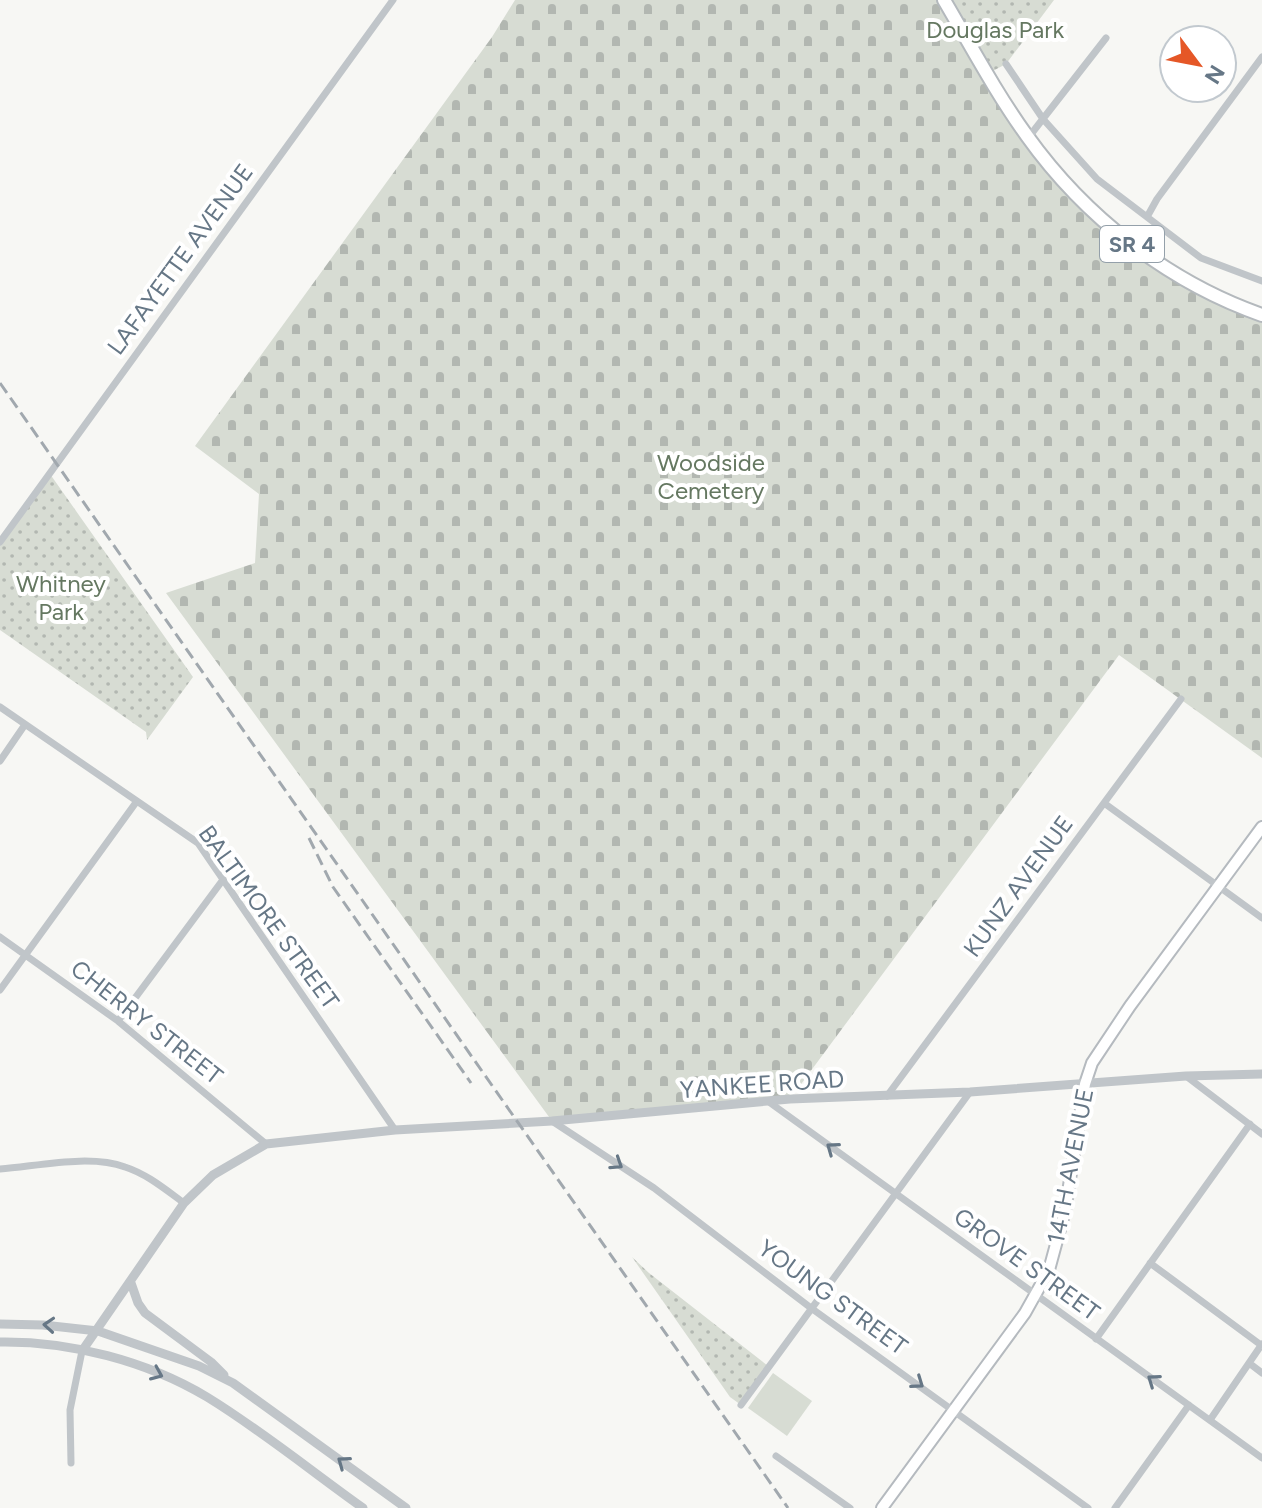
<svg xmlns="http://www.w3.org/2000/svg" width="1262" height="1508" font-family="Figtree,sans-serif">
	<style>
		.cemetery { fill: url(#cemetery-stones) }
		.park { fill: url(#park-dots) }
		.garden { fill: #d7dcd3 }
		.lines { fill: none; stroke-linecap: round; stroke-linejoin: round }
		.secondary-casing { stroke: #b5babf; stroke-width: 14 }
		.primary-casing { stroke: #b4b9bd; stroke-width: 16 }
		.minor { stroke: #c0c5c9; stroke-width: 7 }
		.tertiary { stroke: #c0c5c9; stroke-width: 9 }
		.secondary { stroke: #fff; stroke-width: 10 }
		.primary { stroke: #fff; stroke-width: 12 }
		.rail { stroke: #a1a8ae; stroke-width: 3; stroke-dasharray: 12 6; stroke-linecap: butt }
		.oneway { stroke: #667786 }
		.labels { text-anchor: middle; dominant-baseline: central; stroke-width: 8; stroke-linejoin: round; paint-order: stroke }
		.shield { fill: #fff; stroke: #94a0aa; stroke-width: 2 }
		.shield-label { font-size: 22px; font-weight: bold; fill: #667786 }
		.park-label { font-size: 24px; fill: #657861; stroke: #fff }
		.street-label { font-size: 24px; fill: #667786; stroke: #fff }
	</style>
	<defs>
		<pattern id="cemetery-stones" width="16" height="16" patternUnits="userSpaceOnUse" patternTransform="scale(2)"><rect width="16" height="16" fill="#d7dcd3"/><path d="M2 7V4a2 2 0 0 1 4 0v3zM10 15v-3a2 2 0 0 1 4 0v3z" fill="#b2b7b1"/></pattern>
		<pattern id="park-dots" width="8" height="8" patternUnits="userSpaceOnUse" patternTransform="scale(2)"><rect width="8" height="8" fill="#d7dcd3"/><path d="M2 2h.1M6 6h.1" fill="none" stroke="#b2b7b1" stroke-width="1.8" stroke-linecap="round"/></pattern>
	</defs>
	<rect width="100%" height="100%" fill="#f7f7f4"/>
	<!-- cemetery -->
	<path class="cemetery" d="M 515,0 L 944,0 L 1028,138 L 1131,244 L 1262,315 L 1262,758 L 1119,655 L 790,1099 L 552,1121 L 166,593 L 255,563 L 259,494 L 195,446 L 492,37 Z"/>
	<!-- park -->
	<path class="park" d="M 944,0 L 1054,0 L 1006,64 L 987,74 Z
		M 50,474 L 193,677 L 147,740 L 146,732 L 0,630 L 0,542 Z
		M 632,1257 L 649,1273 L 768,1366 L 741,1405 L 730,1397 Z"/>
	<!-- garden -->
	<path class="garden" d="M 773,1373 L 812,1401 L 787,1436 L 748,1408 Z"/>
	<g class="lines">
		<!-- secondary casing -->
		<g class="secondary-casing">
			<path id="secondary" d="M 882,1508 L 1025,1313 L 1049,1270 L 1065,1211 L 1085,1084 L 1092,1063 L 1130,1006 L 1262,827"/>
		</g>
		<!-- primary casing -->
		<g class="primary-casing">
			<path id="primary" d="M 944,0 C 971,46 996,93 1027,136 C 1085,217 1168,282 1262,315"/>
		</g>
		<!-- minor -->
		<path class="minor" d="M 1006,64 L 1043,119 L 1097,179 L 1201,258 L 1262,281
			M 1028,138 L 1106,38
			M 1147,217 L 1157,199 L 1262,57
			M 0,542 L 393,0
			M 0,707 L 198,843 L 395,1130
			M 0,761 L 24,726
			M 1104,803 L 1262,918
			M 0,937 L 118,1021 L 266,1144
			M 0,990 L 137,801
			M 118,1021 L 222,881
			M 1186,1076 L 1262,1134
			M 887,1096 L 1181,699
			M 769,1102 L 1262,1458
			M 552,1121 L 654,1188 L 811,1308 L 1088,1508
			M 0,1169 C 38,1166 90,1154 125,1167 C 147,1174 166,1190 184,1203
			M 1150,1263 L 1261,1345
			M 1096,1339 L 1250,1124
			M 1249,1363 L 1262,1373
			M 741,1405 L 970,1092
			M 1210,1420 L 1262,1344
			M 776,1456 L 850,1508
			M 71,1463 L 70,1410 L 82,1351
			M 1115,1508 L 1189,1405"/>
		<!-- tertiary -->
		<path class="tertiary" d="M 131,1283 L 138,1303 L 145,1313 L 211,1362 L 224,1375
			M 0,1324 L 43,1325 L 98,1331 L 199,1366 L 233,1383 L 406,1508
			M 0,1342 C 70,1341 147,1361 207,1397 C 261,1430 311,1471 363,1508
			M 82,1351 L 184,1203 L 213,1175 L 266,1144 L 395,1130 L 552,1121 L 790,1099 L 970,1092 L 1186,1076 L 1262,1074"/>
		<!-- secondary -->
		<use href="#secondary" class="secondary"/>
		<!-- primary -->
		<use href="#primary" class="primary"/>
		<!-- rail -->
		<path class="rail" d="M 0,383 L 788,1508
			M 309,838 L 333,887 L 471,1083"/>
	</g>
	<!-- one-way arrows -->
	<defs><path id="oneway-chevron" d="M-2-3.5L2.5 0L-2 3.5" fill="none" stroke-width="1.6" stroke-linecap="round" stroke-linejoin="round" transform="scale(2)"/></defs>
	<g class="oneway">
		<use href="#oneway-chevron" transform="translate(832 1148) rotate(-144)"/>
		<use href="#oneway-chevron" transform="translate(617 1164) rotate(33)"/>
		<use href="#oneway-chevron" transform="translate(49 1325) rotate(-176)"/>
		<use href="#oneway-chevron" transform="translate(157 1374) rotate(23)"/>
		<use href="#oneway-chevron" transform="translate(1153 1380) rotate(-145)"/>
		<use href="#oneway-chevron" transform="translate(918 1383) rotate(35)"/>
		<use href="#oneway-chevron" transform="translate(343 1462) rotate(-144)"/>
	</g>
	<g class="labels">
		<!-- shield labels -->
		<rect class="shield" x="1100" y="226" width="64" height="36" rx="6"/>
		<g class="shield-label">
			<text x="1132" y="244">SR 4</text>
		</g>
		<!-- park labels -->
		<g class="park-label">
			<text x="995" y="29">Douglas Park</text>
			<text x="711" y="462">Woodside<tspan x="711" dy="28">Cemetery</tspan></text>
			<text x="61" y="583">Whitney<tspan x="61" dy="28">Park</tspan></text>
		</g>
		<!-- street labels -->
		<g class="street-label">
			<text transform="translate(180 259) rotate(-54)">LAFAYETTE AVENUE</text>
			<text transform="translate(1018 886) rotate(-54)">KUNZ AVENUE</text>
			<text transform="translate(269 917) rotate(54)">BALTIMORE STREET</text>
			<text transform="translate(147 1022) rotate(38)">CHERRY STREET</text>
			<text transform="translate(762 1084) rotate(-4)">YANKEE ROAD</text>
			<text transform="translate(1070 1166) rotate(-79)">14TH AVENUE</text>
			<text transform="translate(1027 1264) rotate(36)">GROVE STREET</text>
			<text transform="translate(833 1297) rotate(36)">YOUNG STREET</text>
		</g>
	</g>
	<!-- north arrow -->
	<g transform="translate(1198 64) rotate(122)"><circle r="38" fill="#ffffff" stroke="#c2c9cf" stroke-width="2"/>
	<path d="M0-6L14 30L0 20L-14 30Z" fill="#e55727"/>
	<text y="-12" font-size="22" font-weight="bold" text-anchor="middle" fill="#667786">N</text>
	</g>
</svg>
